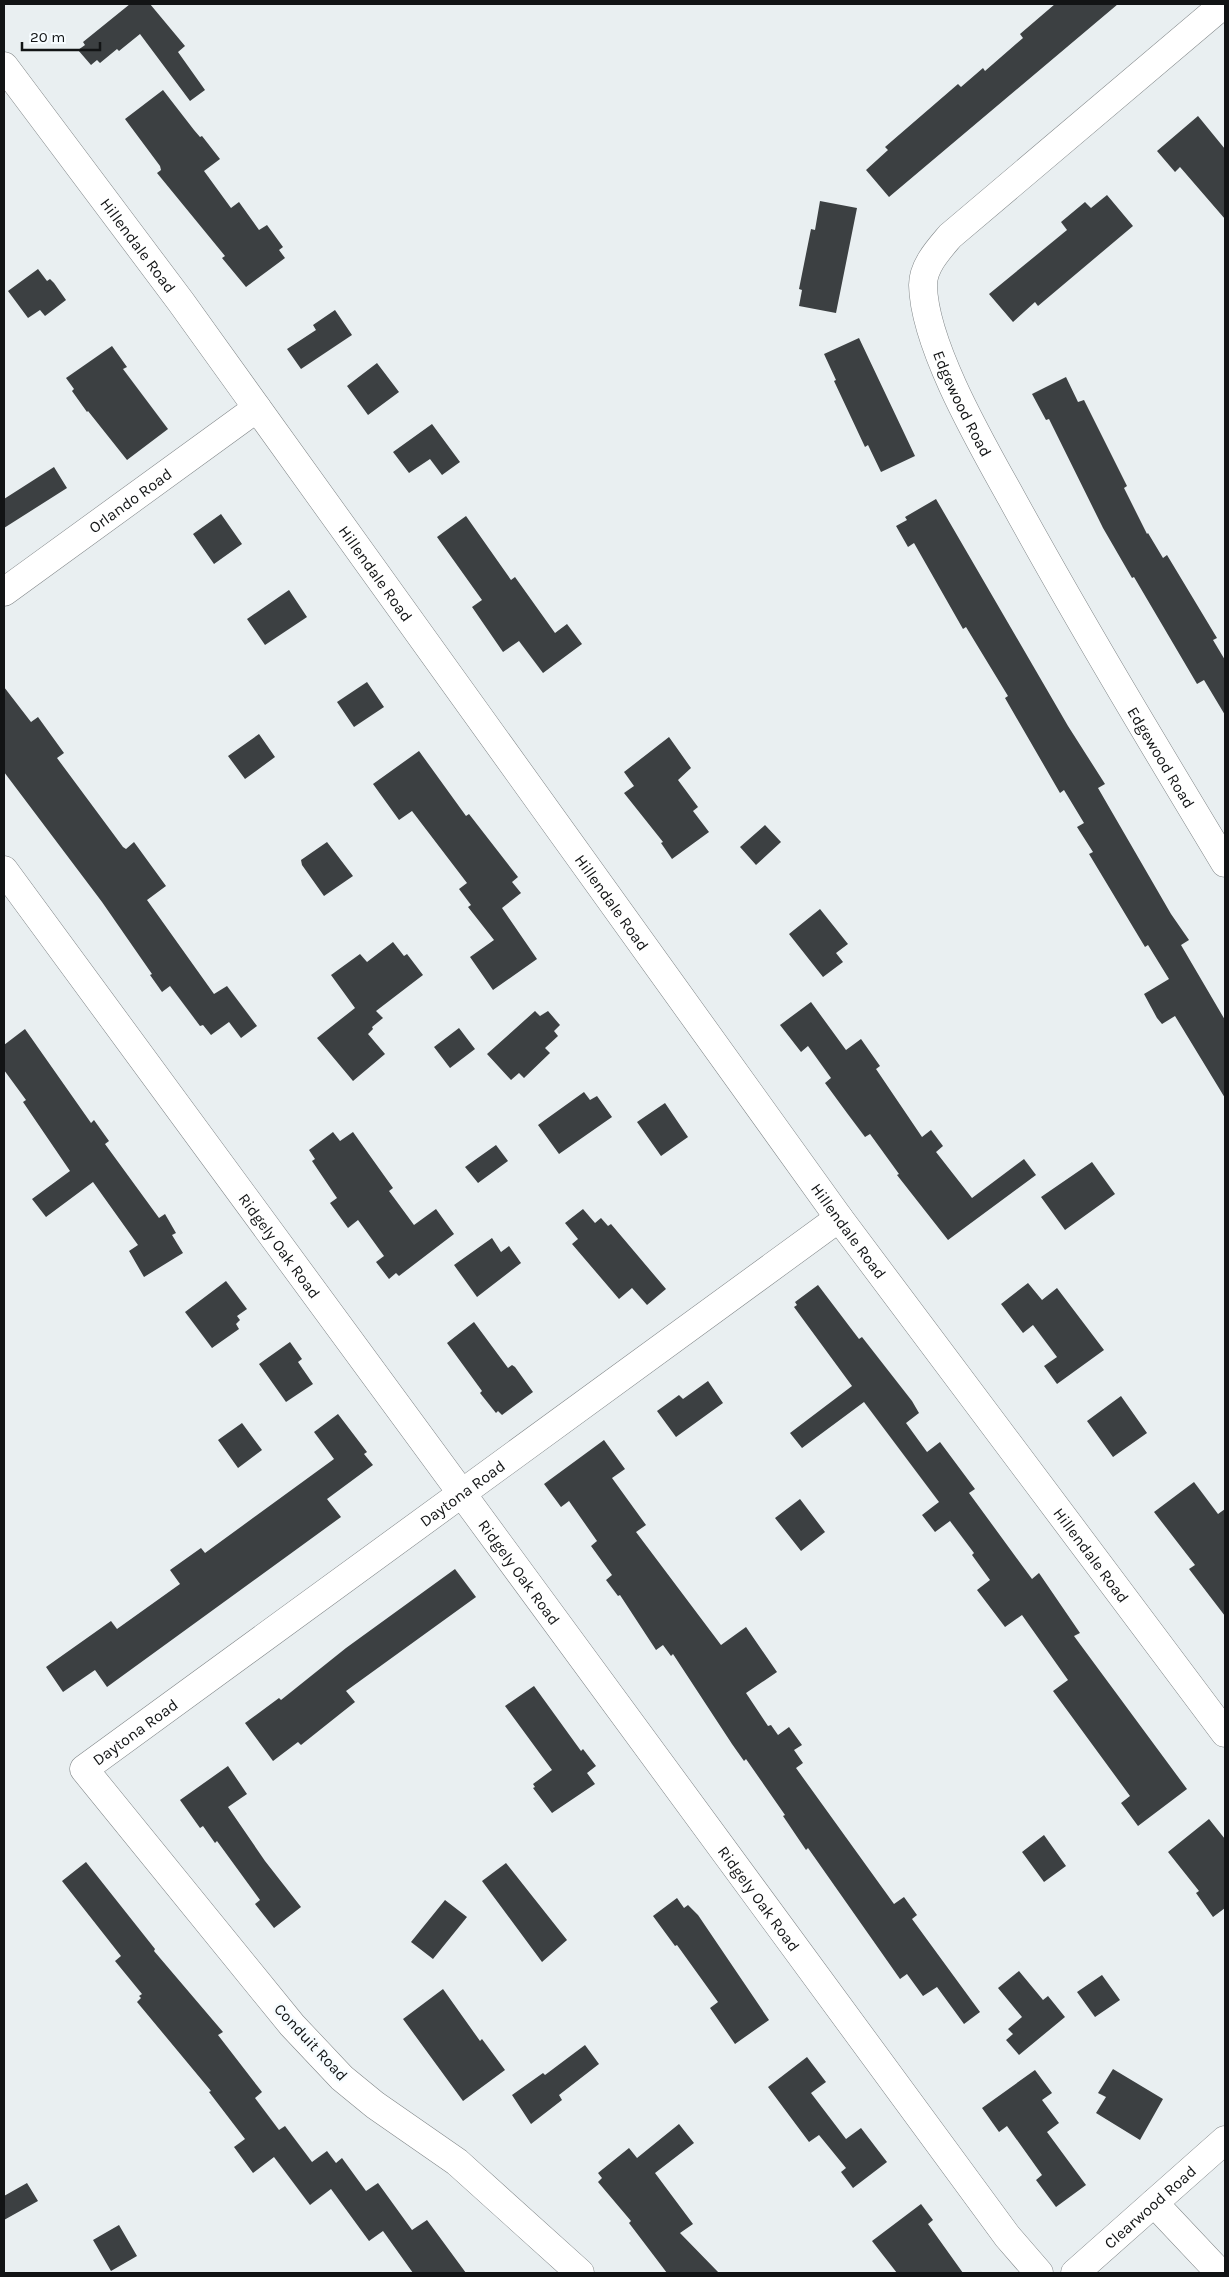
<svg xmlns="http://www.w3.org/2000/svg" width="1229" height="2277" font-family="Karla,sans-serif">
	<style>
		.building { fill: #3c4042 }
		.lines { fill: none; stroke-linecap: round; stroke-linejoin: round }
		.minor-casing { stroke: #808688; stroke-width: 29 }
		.minor { stroke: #fff; stroke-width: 28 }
		.labels { text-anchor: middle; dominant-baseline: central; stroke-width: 5; stroke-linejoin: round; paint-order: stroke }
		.street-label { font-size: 16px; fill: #121415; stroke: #f6fcff }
	</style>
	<rect width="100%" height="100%" fill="#e9eff1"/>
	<!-- building -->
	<path class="building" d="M 130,4 L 150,4 L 185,46 L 178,52 L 205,90 L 190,101 L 140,34 L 119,51 L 117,49 L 100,63 L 97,60 L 91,65 L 78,50 L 85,45 L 83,42 Z
		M 1055,4 L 1118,4 L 889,197 L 866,170 L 888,150 L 885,147 L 958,84 L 961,87 L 983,68 L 985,71 L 1023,38 L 1020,34 Z
		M 163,90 L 194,130 L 200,137 L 202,136 L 220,159 L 204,171 L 231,208 L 239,202 L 259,230 L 267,225 L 283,247 L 279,250 L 285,258 L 246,287 L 222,258 L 225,256 L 157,173 L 161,170 L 160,166 L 125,119 Z
		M 1198,116 L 1225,149 L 1225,219 L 1180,167 L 1175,172 L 1157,151 Z
		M 1107,195 L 1133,226 L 1038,306 L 1035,302 L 1013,322 L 989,294 L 1067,230 L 1061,222 L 1085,202 L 1091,208 Z
		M 820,201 L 857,208 L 836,313 L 799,306 L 802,290 L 799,289 L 811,229 L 815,230 Z
		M 38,269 L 47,281 L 50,279 L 54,283 L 66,300 L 45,316 L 40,310 L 28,318 L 8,291 Z
		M 335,310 L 352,335 L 301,369 L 287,349 L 316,330 L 313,325 Z
		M 859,338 L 915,456 L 881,472 L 868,445 L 865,447 L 834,381 L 836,380 L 824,354 Z
		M 112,346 L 127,367 L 123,369 L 168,429 L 127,460 L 88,411 L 87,412 L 72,391 L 74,389 L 66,378 Z
		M 377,363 L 399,392 L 368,415 L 347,386 Z
		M 1066,377 L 1078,402 L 1084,400 L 1127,486 L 1124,488 L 1147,534 L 1148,533 L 1163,558 L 1167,555 L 1217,638 L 1213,640 L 1225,660 L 1225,715 L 1204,680 L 1197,684 L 1134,577 L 1132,578 L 1103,528 L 1049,419 L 1046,420 L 1032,394 Z
		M 432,424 L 460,462 L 442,475 L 430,459 L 409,473 L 393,452 Z
		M 54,467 L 67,488 L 4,528 L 4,499 Z
		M 936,499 L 1068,726 L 1105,784 L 1098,788 L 1171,914 L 1189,940 L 1181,945 L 1225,1020 L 1225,1098 L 1175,1016 L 1162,1024 L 1157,1018 L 1144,994 L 1169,979 L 1148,945 L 1145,947 L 1089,854 L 1093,852 L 1077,827 L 1084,823 L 1064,790 L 1060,793 L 1005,698 L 1008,696 L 966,627 L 963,629 L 914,543 L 908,547 L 896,526 L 907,520 L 905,517 Z
		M 221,514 L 242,544 L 214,564 L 193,534 Z
		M 466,516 L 511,580 L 515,577 L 555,633 L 567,624 L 582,644 L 543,673 L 519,641 L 503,652 L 472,607 L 482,600 L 437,537 Z
		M 289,590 L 307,617 L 265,645 L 247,619 Z
		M 367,682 L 384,707 L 354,727 L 337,702 Z
		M 4,687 L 31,722 L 38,717 L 64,753 L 57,758 L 123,847 L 126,849 L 134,842 L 166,886 L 147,900 L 214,994 L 227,986 L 257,1026 L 241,1038 L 229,1022 L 211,1035 L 203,1025 L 200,1026 L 170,986 L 162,992 L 150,975 L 152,974 L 102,902 L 4,772 Z
		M 259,734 L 275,757 L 245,779 L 228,756 Z
		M 669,737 L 691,768 L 678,780 L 698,807 L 693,811 L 709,832 L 672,859 L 661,843 L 663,842 L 624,793 L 634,786 L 624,772 Z
		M 419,751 L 466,816 L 469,814 L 518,877 L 512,882 L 521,893 L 502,908 L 537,959 L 493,990 L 470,957 L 494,940 L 468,907 L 471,905 L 459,889 L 467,883 L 412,811 L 399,820 L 373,784 Z
		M 765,825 L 781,842 L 756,865 L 740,847 Z
		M 327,842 L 353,876 L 324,896 L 302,865 L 301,860 Z
		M 820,909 L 848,944 L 836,953 L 843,962 L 823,977 L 789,934 Z
		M 393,942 L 404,956 L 407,954 L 423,975 L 376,1011 L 383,1018 L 372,1027 L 373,1029 L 368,1034 L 385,1054 L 353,1081 L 317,1038 L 355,1008 L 331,975 L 360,954 L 367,962 Z
		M 811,1002 L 846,1050 L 861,1039 L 880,1066 L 876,1069 L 922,1137 L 931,1130 L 943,1146 L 936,1152 L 972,1198 L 1024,1159 L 1036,1175 L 948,1240 L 897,1175 L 899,1174 L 870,1134 L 865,1137 L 847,1113 L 825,1083 L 831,1078 L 808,1046 L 801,1052 L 780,1025 Z
		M 535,1011 L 540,1016 L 548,1011 L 560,1025 L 554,1031 L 558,1036 L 545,1048 L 550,1053 L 524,1078 L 519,1073 L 511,1080 L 487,1054 Z
		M 459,1028 L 475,1049 L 450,1068 L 434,1047 Z
		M 25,1029 L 91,1123 L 94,1120 L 109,1141 L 105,1144 L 159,1218 L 165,1214 L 176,1233 L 172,1235 L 183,1253 L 144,1277 L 129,1251 L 138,1245 L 93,1182 L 46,1217 L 32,1199 L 70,1171 L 23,1102 L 26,1100 L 4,1070 L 4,1045 Z
		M 584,1092 L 590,1100 L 597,1096 L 612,1117 L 559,1154 L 538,1125 Z
		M 665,1103 L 688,1137 L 661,1156 L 637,1122 Z
		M 333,1132 L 340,1141 L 353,1132 L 393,1188 L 389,1191 L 414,1225 L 436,1209 L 454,1234 L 399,1276 L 396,1273 L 389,1279 L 376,1262 L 384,1256 L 358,1220 L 348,1228 L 330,1203 L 337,1198 L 312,1161 L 315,1159 L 309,1150 Z
		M 496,1145 L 508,1161 L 478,1183 L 465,1167 Z
		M 1092,1162 L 1115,1194 L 1065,1230 L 1041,1197 Z
		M 583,1209 L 595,1223 L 601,1218 L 608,1226 L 611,1224 L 666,1289 L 647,1305 L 632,1288 L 619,1299 L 572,1244 L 578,1239 L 565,1223 Z
		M 492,1238 L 501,1252 L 509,1246 L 521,1263 L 477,1297 L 454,1265 Z
		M 226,1281 L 247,1309 L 237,1316 L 240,1320 L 236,1324 L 239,1329 L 212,1348 L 185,1312 Z
		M 1028,1283 L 1042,1300 L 1057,1288 L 1104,1350 L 1057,1384 L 1044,1366 L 1057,1357 L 1033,1325 L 1023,1333 L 1001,1304 Z
		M 818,1285 L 859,1339 L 862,1337 L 912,1401 L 919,1413 L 906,1423 L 927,1452 L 940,1442 L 975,1489 L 969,1493 L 1032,1579 L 1039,1573 L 1080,1633 L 1074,1636 L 1187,1789 L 1138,1826 L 1121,1803 L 1130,1796 L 1053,1691 L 1068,1680 L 1022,1615 L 1005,1627 L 977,1590 L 990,1580 L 972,1555 L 974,1553 L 950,1521 L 935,1532 L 922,1515 L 939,1502 L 864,1402 L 802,1448 L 790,1433 L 852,1386 L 794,1307 L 797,1305 L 795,1302 Z
		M 474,1322 L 508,1368 L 512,1365 L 515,1367 L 533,1392 L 502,1415 L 498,1411 L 496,1413 L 480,1393 L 482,1391 L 447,1343 Z
		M 290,1342 L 302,1359 L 298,1362 L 313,1384 L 286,1402 L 259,1364 Z
		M 708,1381 L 723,1403 L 676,1437 L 657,1411 L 679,1395 L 683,1399 Z
		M 1121,1396 L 1147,1433 L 1113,1457 L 1087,1421 Z
		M 338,1414 L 367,1452 L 364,1454 L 373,1465 L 327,1499 L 341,1517 L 107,1687 L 95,1670 L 63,1692 L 46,1667 L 111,1621 L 117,1629 L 180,1584 L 170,1570 L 201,1548 L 205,1553 L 334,1459 L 314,1432 Z
		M 242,1423 L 262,1450 L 238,1468 L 218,1440 Z
		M 604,1440 L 625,1469 L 612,1478 L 646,1525 L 636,1532 L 721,1645 L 746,1627 L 777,1672 L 746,1693 L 768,1726 L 771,1725 L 778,1735 L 789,1727 L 802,1745 L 794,1750 L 803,1763 L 796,1768 L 894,1904 L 904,1897 L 917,1915 L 912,1919 L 980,2012 L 964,2024 L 937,1987 L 923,1996 L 907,1974 L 900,1979 L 808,1848 L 806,1850 L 783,1816 L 785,1815 L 746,1759 L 744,1761 L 732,1744 L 673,1654 L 671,1656 L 663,1645 L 656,1650 L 620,1595 L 618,1596 L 606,1580 L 612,1575 L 591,1546 L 597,1541 L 569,1501 L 561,1507 L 544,1484 Z
		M 1194,1482 L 1218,1514 L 1225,1509 L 1225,1616 L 1189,1569 L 1195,1565 L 1154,1512 Z
		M 800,1499 L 825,1532 L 801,1551 L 775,1518 Z
		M 455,1569 L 476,1597 L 346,1691 L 355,1702 L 301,1745 L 298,1742 L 273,1761 L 245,1723 L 279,1698 L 281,1700 L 346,1648 Z
		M 534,1686 L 581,1751 L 583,1749 L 596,1766 L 587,1773 L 595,1784 L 552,1813 L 533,1788 L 535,1787 L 533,1784 L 552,1770 L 505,1706 Z
		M 228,1766 L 247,1794 L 228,1807 L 265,1861 L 301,1907 L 274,1928 L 255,1904 L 260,1900 L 217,1841 L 215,1843 L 203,1826 L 200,1828 L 180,1800 Z
		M 1209,1819 L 1225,1839 L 1225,1908 L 1213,1917 L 1196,1893 L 1199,1891 L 1168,1852 Z
		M 1044,1835 L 1066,1866 L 1044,1882 L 1022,1852 Z
		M 86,1862 L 155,1949 L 154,1951 L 223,2032 L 218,2035 L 262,2092 L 255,2098 L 279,2130 L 285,2126 L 312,2162 L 327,2151 L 336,2163 L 342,2158 L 366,2191 L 378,2183 L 412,2230 L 427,2220 L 466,2273 L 413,2273 L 383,2231 L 369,2241 L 331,2189 L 310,2205 L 274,2157 L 253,2173 L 234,2147 L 245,2139 L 209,2092 L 211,2091 L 137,2002 L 141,1998 L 139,1996 L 142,1994 L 115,1961 L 121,1956 L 62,1881 Z
		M 506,1863 L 567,1940 L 542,1962 L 482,1881 Z
		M 677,1898 L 684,1908 L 688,1905 L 698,1915 L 769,2020 L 735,2044 L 710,2008 L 718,2002 L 677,1945 L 675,1946 L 653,1916 Z
		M 445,1900 L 467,1917 L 433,1959 L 411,1942 Z
		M 1019,1971 L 1043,2000 L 1048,1996 L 1065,2017 L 1019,2055 L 1006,2040 L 1013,2034 L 1008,2029 L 1022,2017 L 998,1988 Z
		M 1102,1975 L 1120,2000 L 1095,2017 L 1077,1992 Z
		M 443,1989 L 480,2041 L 482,2039 L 505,2070 L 463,2101 L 403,2019 Z
		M 585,2045 L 599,2064 L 559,2095 L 562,2100 L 531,2124 L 512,2095 L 543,2073 L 545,2075 Z
		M 807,2057 L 826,2082 L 811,2093 L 846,2139 L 861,2128 L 887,2162 L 853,2188 L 841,2172 L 846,2168 L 819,2135 L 809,2142 L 768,2087 Z
		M 1113,2069 L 1163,2099 L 1140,2140 L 1096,2113 L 1106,2097 L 1098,2093 Z
		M 1035,2070 L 1052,2093 L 1042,2100 L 1059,2123 L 1047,2132 L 1086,2185 L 1056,2207 L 1036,2180 L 1042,2175 L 1007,2126 L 999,2132 L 982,2108 Z
		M 679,2124 L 694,2143 L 655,2173 L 693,2224 L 680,2233 L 719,2273 L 667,2273 L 629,2223 L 631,2221 L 598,2182 L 602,2178 L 598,2173 L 629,2148 L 637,2158 Z
		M 27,2183 L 38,2201 L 4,2220 L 4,2196 Z
		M 921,2204 L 933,2220 L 928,2224 L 963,2273 L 897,2273 L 872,2241 Z
		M 119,2225 L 137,2256 L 111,2271 L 93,2240 Z"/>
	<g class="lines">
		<!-- minor casing -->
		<g class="minor-casing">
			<g id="minor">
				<path id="s1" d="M 1224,4 L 950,236 C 939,249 923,266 923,285 C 924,345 981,443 1011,497 C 1079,621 1152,742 1225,863"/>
				<path id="s2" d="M 4,66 L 181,302 L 839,1218 L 1225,1733"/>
				<path id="s3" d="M 4,592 L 257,408"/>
				<path id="s4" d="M 4,870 L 1007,2236 L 1039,2273"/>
				<path d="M 1154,2203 L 1220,2273"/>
				<path id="s5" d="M 580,2273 L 457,2162 L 375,2105 L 342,2078 L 292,2025 L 84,1769 L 839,1218"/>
				<path id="s6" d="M 1075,2273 L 1225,2140"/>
			</g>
		</g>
		<!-- minor -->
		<use href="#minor" class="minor"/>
	</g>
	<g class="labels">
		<!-- street labels -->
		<g class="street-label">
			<text stroke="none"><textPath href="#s2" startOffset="224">Hillendale Road</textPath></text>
			<text stroke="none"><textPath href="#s1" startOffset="542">Edgewood Road</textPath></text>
			<text stroke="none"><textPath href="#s3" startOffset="156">Orlando Road</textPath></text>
			<text stroke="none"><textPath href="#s2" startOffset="629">Hillendale Road</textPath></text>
			<text stroke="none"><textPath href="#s1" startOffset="948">Edgewood Road</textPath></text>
			<text stroke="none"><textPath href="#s2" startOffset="1034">Hillendale Road</textPath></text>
			<text stroke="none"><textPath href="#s2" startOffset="1439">Hillendale Road</textPath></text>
			<text stroke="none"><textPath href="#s4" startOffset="466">Ridgely Oak Road</textPath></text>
			<text stroke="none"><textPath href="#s5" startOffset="1179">Daytona Road</textPath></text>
			<text stroke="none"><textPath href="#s2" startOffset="1844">Hillendale Road</textPath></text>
			<text stroke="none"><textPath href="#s4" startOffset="871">Ridgely Oak Road</textPath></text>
			<text stroke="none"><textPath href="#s5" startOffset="774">Daytona Road</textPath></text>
			<text stroke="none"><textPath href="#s4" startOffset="1276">Ridgely Oak Road</textPath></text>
			<text transform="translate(311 2042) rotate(47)">Conduit Road</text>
			<text stroke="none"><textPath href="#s6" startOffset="100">Clearwood Road</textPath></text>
		</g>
	</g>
	<!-- border -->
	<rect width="1229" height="2277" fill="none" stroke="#121415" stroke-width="10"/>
	<!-- scale -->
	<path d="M22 42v8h78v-8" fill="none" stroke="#121415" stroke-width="2.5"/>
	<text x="30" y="42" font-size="15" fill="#121415" stroke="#f6fcff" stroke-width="4" paint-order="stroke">20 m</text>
</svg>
